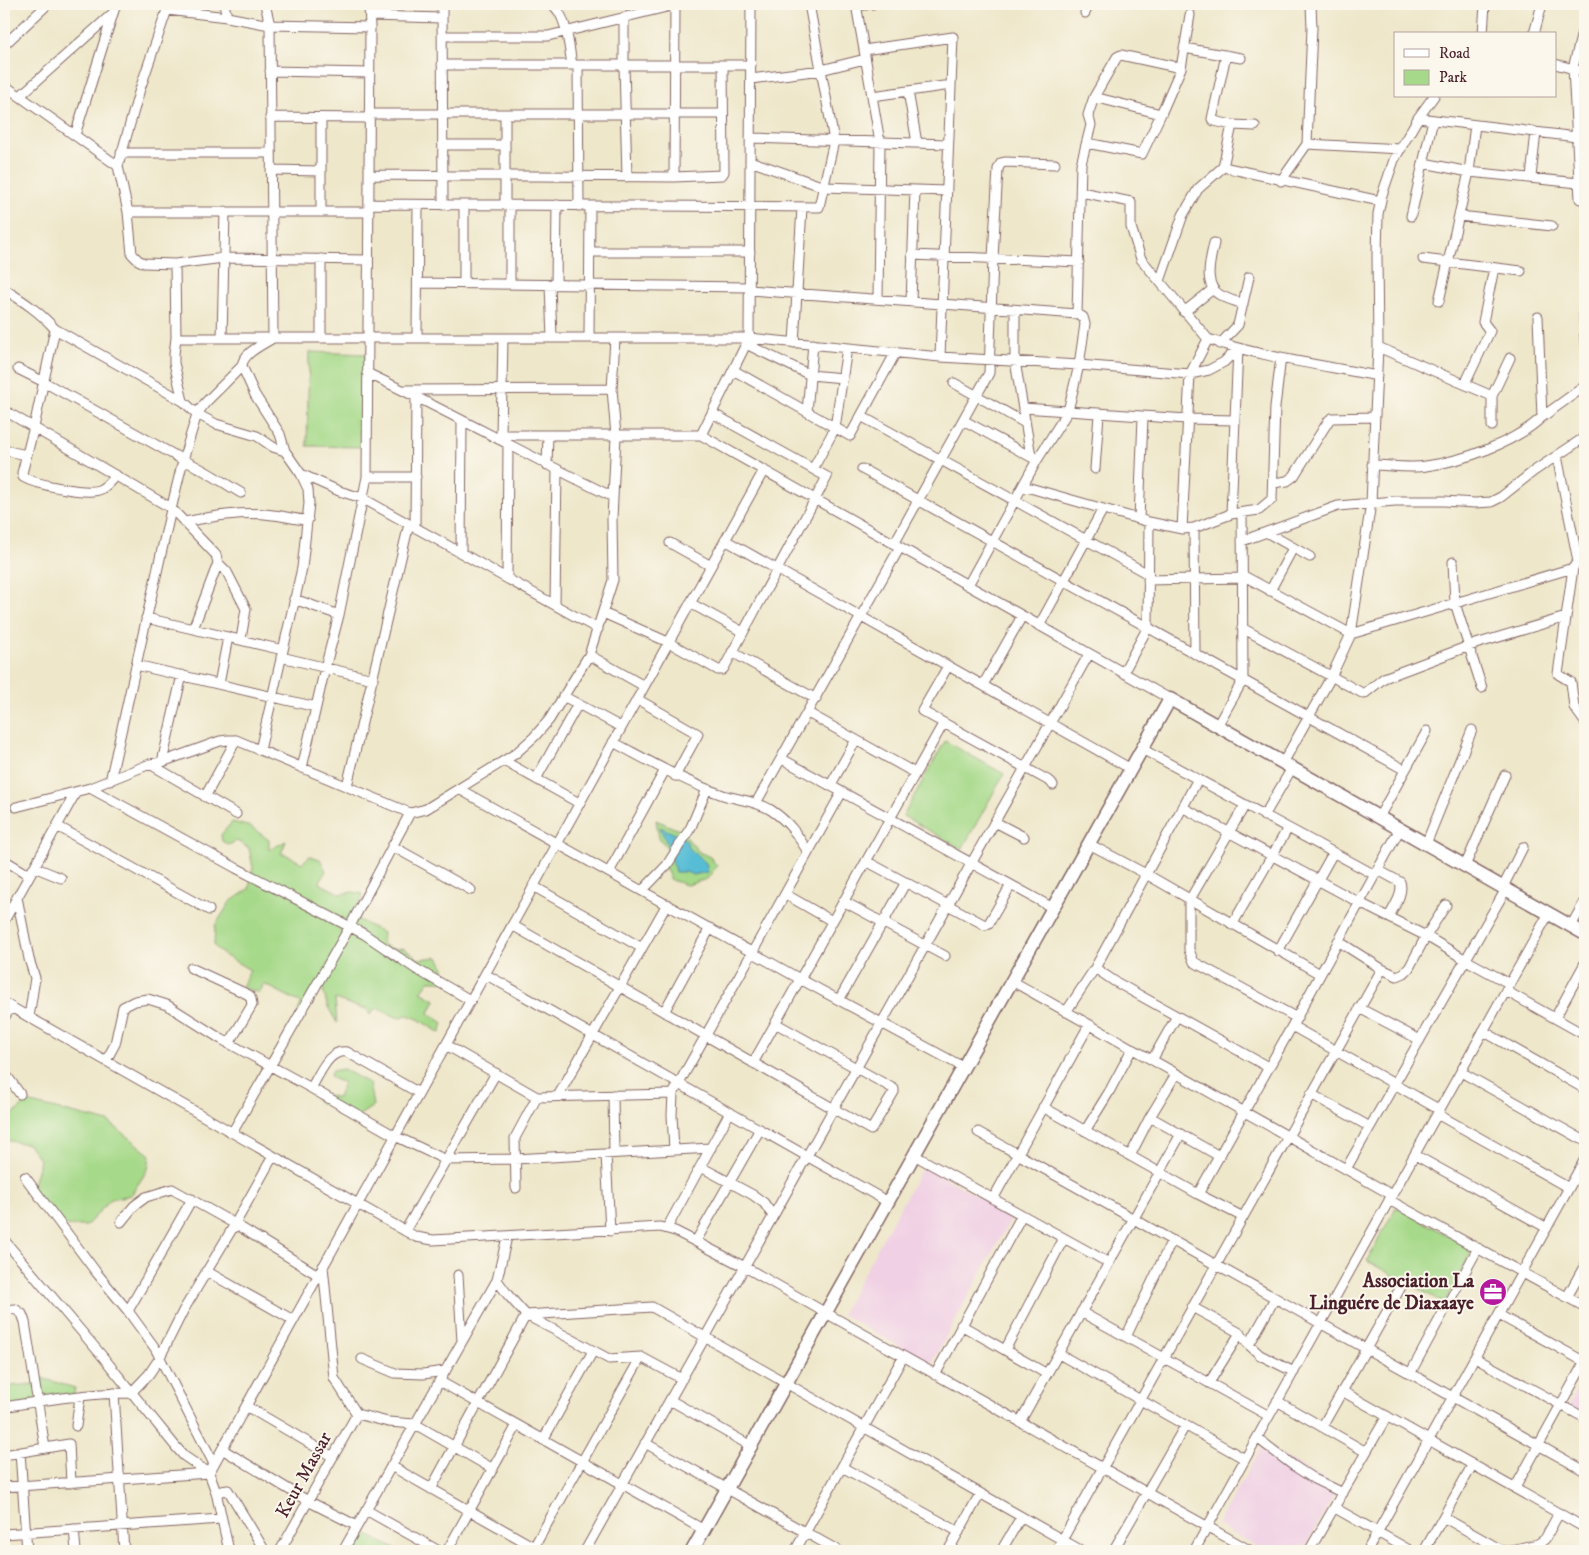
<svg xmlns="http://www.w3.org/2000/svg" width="1589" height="1555" font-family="'IM FELL DW Pica',serif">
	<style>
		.built { fill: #f0d0e4 }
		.green { fill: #a6d989; stroke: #787c5a }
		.water { fill: #57bdd5; stroke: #506e80 }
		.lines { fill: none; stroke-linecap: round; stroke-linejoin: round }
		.street-casing { stroke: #836563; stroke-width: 11 }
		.secondary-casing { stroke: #836563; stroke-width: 15 }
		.street { stroke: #fff; stroke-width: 9 }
		.secondary { stroke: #fff; stroke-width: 12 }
		.labels { text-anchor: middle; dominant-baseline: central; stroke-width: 4; stroke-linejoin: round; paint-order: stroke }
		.poi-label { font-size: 19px; font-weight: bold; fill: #4a1f2b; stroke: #fbf7ec; text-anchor: end }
		.street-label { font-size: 19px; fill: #4a1f2b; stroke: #fbf7ec }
	</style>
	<rect width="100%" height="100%" fill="#fbf7ec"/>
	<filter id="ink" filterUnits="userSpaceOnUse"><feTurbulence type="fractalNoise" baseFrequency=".02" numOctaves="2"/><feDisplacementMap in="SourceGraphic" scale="10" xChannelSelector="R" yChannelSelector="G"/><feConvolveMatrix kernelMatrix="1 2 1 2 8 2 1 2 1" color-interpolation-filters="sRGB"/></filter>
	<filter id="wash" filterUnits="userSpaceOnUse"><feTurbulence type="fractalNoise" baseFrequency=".0096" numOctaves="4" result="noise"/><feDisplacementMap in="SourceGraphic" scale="20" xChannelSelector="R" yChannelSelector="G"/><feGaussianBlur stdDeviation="1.12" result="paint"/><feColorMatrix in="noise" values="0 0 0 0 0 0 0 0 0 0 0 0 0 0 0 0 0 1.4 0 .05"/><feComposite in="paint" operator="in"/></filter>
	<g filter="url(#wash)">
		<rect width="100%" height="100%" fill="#eee7ca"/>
		<!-- built -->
		<path class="built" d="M 923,1166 L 1013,1215 L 931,1364 L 841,1314 Z
			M 1585,1374 L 1585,1414 L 1568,1405 Z
			M 1263,1445 L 1338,1488 L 1303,1551 L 1264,1551 L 1217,1525 Z"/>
		<!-- green -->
		<path class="green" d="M 309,352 L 366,354 L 363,447 L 307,446 Z
			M 945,741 L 1004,774 L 962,849 L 903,816 Z
			M 656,820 L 681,831 L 699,852 L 710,857 L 717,866 L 707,879 L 687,885 L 671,880 L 664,865 L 668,849 L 659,838 Z
			M 232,822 L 251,827 L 269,840 L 269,850 L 286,841 L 281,854 L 285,854 L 302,863 L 310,856 L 320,859 L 326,871 L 319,883 L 341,894 L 352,892 L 363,894 L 355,918 L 383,933 L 382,944 L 392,949 L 403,948 L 419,959 L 438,957 L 444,968 L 443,981 L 429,981 L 421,992 L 435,1000 L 429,1013 L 443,1023 L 440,1033 L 418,1019 L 407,1015 L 399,1018 L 376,1008 L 370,1015 L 367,1009 L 354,1006 L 335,999 L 337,1023 L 327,1005 L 322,986 L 307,1010 L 294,1024 L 301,1003 L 264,984 L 259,993 L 242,987 L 250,970 L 224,955 L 214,946 L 215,926 L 230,902 L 249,889 L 253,868 L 249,848 L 237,841 L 228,845 L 222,841 L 221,835 Z
			M 343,1069 L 369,1083 L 373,1106 L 361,1114 L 345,1119 L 334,1111 L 331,1104 L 322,1104 L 316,1100 L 315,1092 L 338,1098 L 343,1083 L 332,1078 L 330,1075 L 332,1071 Z
			M 27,1102 L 109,1122 L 150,1155 L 148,1169 L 131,1195 L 111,1199 L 86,1226 L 63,1226 L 31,1191 L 40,1160 L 28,1144 L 4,1140 L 4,1122 Z
			M 1396,1207 L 1473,1249 L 1444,1303 L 1367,1261 Z
			M 38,1377 L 75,1388 L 73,1397 L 53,1396 L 42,1408 L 4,1413 L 4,1405 L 11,1386 L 36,1384 Z
			M 360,1531 L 399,1551 L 349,1551 Z"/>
		<!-- water -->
		<path class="water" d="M 660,827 L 682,837 L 687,842 L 688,847 L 706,863 L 708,872 L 693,875 L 686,872 L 675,872 L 670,851 Z"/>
	</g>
	<g filter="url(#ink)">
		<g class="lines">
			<!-- street casing -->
			<g class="street-casing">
				<path id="street" d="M 169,4 L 140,89 L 118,166 L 128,212 L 132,254 L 138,260 L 144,263 L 175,264 L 224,258 L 368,260
					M 224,4 L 227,17 L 270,25 L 370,27
					M 442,4 L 443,205
					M 551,4 C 567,13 569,48 572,65
					M 856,4 L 880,142 L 878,299
					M 856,6 L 872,4
					M 167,10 L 227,17
					M 1085,13 L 1089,4
					M 370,16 L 442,18
					M 624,17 L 624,65 L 627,177
					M 1483,34 L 1485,4
					M 1534,34 L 1542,4
					M 442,36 L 548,36 L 679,4
					M 4,45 L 48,4
					M 1184,48 L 1241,58
					M 864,50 L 953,37 L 940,357
					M 1226,55 L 1212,119 L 1214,121 L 1232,125 L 1255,126
					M 1555,64 L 1585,72
					M 442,65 L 751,65
					M 578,65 L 579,206
					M 270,71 L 370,73
					M 751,79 L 821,70 L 865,59
					M 4,85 L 118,166
					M 908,91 L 917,143
					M 20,96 L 113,13
					M 872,96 L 951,85
					M 1094,97 L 1161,114
					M 369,114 L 723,114
					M 505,114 L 505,205
					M 270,117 L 369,118
					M 321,118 L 321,212
					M 1418,118 L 1577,137
					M 75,135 L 116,4
					M 750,138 L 948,144
					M 1087,143 L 1142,154 L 1161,114 L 1181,68 L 1190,15
					M 1307,144 L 1401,149
					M 443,145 L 505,145
					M 121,153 L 271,153
					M 750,161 L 824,187 L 947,191
					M 1424,163 L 1469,172 L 1579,183
					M 1223,167 L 1380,201
					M 271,170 L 321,171
					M 369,175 L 674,177 L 722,175 L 724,172 L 723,65
					M 674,177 L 675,5
					M 1531,177 L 1536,132
					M 1281,181 L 1307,144 L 1312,28 L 1311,4
					M 1081,192 L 1131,202 L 1131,227 L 1141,259 L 1208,339 C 1261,357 1321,365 1377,376
					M 1580,199 L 1573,68 L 1585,21
					M 369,204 L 819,207 L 834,141 L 809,4
					M 128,212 L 369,212
					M 1411,216 L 1433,120
					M 1459,216 L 1552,226
					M 1214,243 C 1211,258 1202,285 1220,295 C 1227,299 1235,301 1243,304
					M 590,252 L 750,252
					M 912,255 L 1079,262
					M 1423,259 L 1521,271
					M 175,264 L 176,338 L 174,354 L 174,363 L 183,401
					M 1160,281 L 1183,215 L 1198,189 L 1223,167 L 1232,125
					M 418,283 L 750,287
					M 464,284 L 464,205
					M 510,284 L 510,205
					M 550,285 L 552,338
					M 556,285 L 557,205
					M 4,289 C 23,301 40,312 55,329 L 183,401 L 197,414 L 216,424 L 257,436 L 273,447 L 285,451
					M 750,290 L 1077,314 L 1083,317 L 1085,324 L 1079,365 L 1068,411 L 1037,460 L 968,585
					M 1439,301 L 1469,172 L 1475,125
					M 911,302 L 915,190
					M 1015,310 L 1015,361 L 1031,456
					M 1184,312 L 1213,289
					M 1077,314 L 1081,164 L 1091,125 L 1088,115 L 1094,97 L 1117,57 L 1121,55 L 1181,68
					M 1584,315 L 1585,341
					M 1538,317 L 1542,417
					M 55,329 L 34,427 L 22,473 L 23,477 C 35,484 89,496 101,489 C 107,486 112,479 116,475
					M 176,338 L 749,338 L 940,357 L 1079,365 L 1190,374 L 1209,370 L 1224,362 L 1238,348 L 1231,514
					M 222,338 L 225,211
					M 321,338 L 321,259
					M 417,338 L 418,205
					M 589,338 L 590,206
					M 794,343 L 802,207
					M 746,344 L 810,375 L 843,378
					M 1220,344 L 1238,325 L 1249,277
					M 1378,347 L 1492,396
					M 18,369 L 44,382 L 183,460 C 204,469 222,482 241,493
					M 733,370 L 850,436 L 896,352
					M 367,373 C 450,412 530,457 613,497
					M 954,383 L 1025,423
					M 1465,384 L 1490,331 L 1483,322 L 1494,268
					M 405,390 L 612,389
					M 1023,408 L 1187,419 L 1235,420
					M 7,412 L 171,508 L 216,555 L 218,563 L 227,572 L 246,609 L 241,639
					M 807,412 L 813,344
					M 861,416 L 1148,574
					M 963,420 L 1033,458
					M 1492,426 L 1492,396 L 1510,358
					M 501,435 L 701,435 L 1170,699
					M 701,435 L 749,338 L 751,4
					M 498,439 L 501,435 L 503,338
					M 4,450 L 26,455
					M 1557,456 L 1578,561 L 1573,568 L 1558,674 L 1571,682 L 1574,707 L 1585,722
					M 547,465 L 548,435
					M 1372,465 C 1389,465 1409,469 1426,466 C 1462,461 1515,443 1542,417 L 1585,386
					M 813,469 L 835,428 L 847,348
					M 862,469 L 1405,770
					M 1095,469 L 1099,414
					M 301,474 L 339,491 L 362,498 L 598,629
					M 367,477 L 416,477
					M 1273,483 L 1287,481 L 1294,476 L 1329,420 L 1332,418 L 1374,417
					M 1023,486 L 1149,522 L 1182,529 L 1194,528 L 1231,514 L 1259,510 L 1272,499 L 1275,407 L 1281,357
					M 1139,519 L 1143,417
					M 185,522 C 214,516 243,511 273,515 C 285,516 296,520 308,520
					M 415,528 L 416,397
					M 1194,528 L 1195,654
					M 1182,529 L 1190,374 L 1208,339
					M 1266,532 L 1310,557
					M 725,540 L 1131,769
					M 1242,541 L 1338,506 L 1395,501 L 1444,501 L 1475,503 L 1491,502 L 1501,497 L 1534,471 L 1585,437
					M 670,543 L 711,566
					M 894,544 L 989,373 L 993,258 L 998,169 L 1001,163 L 1006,162 L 1055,164
					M 461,553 L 462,421
					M 1453,562 L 1455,603 L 1482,688
					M 1242,575 L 1351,634 L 1573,568
					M 507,578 L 508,445
					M 1148,580 L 1242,578
					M 1270,591 L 1293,548
					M 294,599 L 339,615
					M 690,603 L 743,632
					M 555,605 L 557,470
					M 603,613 L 668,642 L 718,670 L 722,670 L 724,668 L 827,477 L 712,413
					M 146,618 L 283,650
					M 1039,626 L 1103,509
					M 1242,628 L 1364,694 L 1384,678 L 1469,646 L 1566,617
					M 193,629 L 218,563
					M 732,652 L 816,699
					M 589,655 L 644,686
					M 281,657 L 373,679
					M 136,665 L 316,707
					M 948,666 L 922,711 L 1051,782 L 1053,785
					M 1123,673 L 1148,627 L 1149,522
					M 219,684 L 228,637
					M 983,685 L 1022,616
					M 563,696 L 621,727
					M 637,699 L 698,734 L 675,776
					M 808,713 L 915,773
					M 1217,726 L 1243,680 L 1242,513
					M 613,742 C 649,761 685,782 723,795 C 739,800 757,801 771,810 C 789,822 797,834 808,852
					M 1142,749 L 1375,875
					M 260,750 L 302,568 L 309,503 L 308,489 L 301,474 L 285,451 L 280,434 L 255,395 L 242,366 C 243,353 262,345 273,338 L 270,25 L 265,4
					M 782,759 L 1053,908
					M 504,761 L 579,803
					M 162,762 L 182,675
					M 1283,763 L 1331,677 L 1351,634 L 1371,503 L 1378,347 L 1377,255 L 1378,214 L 1382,195 L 1394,160 L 1418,118 L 1434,96
					M 150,764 L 236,814
					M 302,768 L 325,668 L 339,615 L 367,477 L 370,27 L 369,4
					M 536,779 L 578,704
					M 110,781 L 170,514 L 183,460 L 197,414 L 205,403 L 242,366
					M 347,786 L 409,524
					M 830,786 L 856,740
					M 90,788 L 236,868 L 364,934 L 416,969 L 470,1000
					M 459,789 L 800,979 L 963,1067
					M 205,797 L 236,740
					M 756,803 L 900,547
					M 1245,805 L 1189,901 L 1189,950 L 1194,962 L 1297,1018
					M 16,807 L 90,788 L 150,764 L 162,762 L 220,741 L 228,740 L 236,740 L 410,813 L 426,809 L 515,754 L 534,737 L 549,720 L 589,655 L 613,580 L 612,519 L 616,436 L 612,389 L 615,338
					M 1182,807 L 1360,903 L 1426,936 L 1466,960 L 1510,984
					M 1264,816 L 1292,768
					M 1379,817 L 1427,731
					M 995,822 L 1024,837
					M 57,826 L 209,910
					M 1089,844 L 1146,874 L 1320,974
					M 1426,844 L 1472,730
					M 392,846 L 471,890
					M 4,860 L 29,875
					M 866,861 L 985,925 L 989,923 L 1011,885
					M 1465,866 L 1505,775
					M 34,867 L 61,878
					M 1378,870 L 1400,882 C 1404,894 1394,906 1389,917
					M 609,872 L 665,770
					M 533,886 L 642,948
					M 1503,887 L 1523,847
					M 642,891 L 667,865 L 691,827 L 707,789
					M 785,894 L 832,921
					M 17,897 L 29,959 L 35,978 L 29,1017
					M 843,901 L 945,956
					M 4,921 L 76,792
					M 512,925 L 871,1130 L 894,1092 L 894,1089 L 775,1023
					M 1232,925 L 1288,828
					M 1571,926 L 1585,901
					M 1338,941 L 1382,969 L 1397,976 L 1404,973 L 1409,968 L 1426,936 L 1446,905
					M 1278,951 L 1333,853
					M 191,968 L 249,995 L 251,999 L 252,1005 L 229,1044
					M 1095,968 L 1114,981 L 1268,1067
					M 485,974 L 888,1202
					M 1012,981 L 1392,1195
					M 1506,991 L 1585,1035
					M 839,1000 L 906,882
					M 4,1003 L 416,1237 L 433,1240 L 660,1227 L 675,1231 L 745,1267 L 826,1313 L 1251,1551
					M 1359,1008 L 1420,1040
					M 664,1012 L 710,928
					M 1066,1012 L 1095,968 L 1198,779
					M 4,1018 L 11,1007
					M 1555,1018 L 1585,963
					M 1292,1026 L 1440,1110
					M 1483,1031 L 1585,1089
					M 446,1045 L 537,1097 L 673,1094
					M 1152,1060 L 1177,1016
					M 106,1061 L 115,1044 L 123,1007 L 135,1001 L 148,999 L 167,1005 L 221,1039 L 311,1088 C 320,1074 328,1049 347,1052 L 419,1093
					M 753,1063 L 943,724
					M 4,1072 L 20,1094
					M 1461,1072 L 1585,1141
					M 311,1088 L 395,1136 L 446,1160 L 515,1159 L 711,1148
					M 1311,1094 L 1370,1127
					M 613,1095 L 614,1153
					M 558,1096 L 667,904
					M 1043,1107 L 1198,1194 L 1243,1217
					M 1437,1114 L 1569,1188
					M 1150,1117 L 1219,1156
					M 1085,1131 L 1109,1092 L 1132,1049
					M 978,1132 L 1585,1471
					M 232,1133 L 349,928 L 410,813
					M 674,1150 L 672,1115 L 673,1094 L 842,792
					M 606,1154 L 610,1231
					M 914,1155 L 1109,1263
					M 1415,1155 L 1547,1228
					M 1130,1156 L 1150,1117 L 1176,1074
					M 701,1167 L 753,1195 L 764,1203 L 773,1216
					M 1346,1169 L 1506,889
					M 25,1177 L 96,1272 L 128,1311 L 155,1348 L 214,1464
					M 516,1188 L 515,1138 L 537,1097
					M 1198,1194 L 1292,1026 L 1400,829
					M 993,1199 L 1089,1025
					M 1389,1200 L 1585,1307
					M 121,1222 L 134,1206 L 146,1197 L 172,1189 L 235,1224 L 318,1275
					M 667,1228 L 730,1112
					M 405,1231 L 496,1073
					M 4,1240 L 103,1357 L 176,1447 L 184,1456 L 209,1473 L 216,1492 L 229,1551
					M 696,1241 L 760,1129
					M 323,1266 L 334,1378 L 357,1414 L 388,1422 L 415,1424 L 493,1469
					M 206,1271 L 293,1320
					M 458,1275 L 462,1341
					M 497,1280 L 508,1295 L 526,1315 L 609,1359 L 641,1357 L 534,1547
					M 1567,1297 L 1585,1265
					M 1192,1307 L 1240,1333 L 1249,1345 L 1260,1355 L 1294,1372
					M 4,1310 L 15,1309 L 22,1314 L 25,1322 L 45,1448
					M 128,1311 L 192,1199
					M 1081,1312 L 1269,1416
					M 526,1315 L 652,1307 L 1082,1551
					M 1499,1315 L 1585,1362
					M 961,1325 L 1047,1374
					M 1126,1337 L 1172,1240
					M 1249,1345 L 1275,1298
					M 1005,1350 L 1064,1238
					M 1059,1354 L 1245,1459
					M 641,1357 L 682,1379
					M 1475,1358 L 1585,1418
					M 362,1359 L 395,1373 L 423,1374 L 445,1371
					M 1410,1374 L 1478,1248
					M 935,1375 L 1022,1215
					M 439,1381 L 704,1530
					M 1209,1383 L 1240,1333
					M 1342,1391 L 1585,1528
					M 114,1393 L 124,1551
					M 670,1400 L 751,1446
					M 1277,1401 L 1366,1452
					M 246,1406 L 333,1457
					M 4,1407 C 45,1400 89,1393 131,1393 L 149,1374 L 159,1359 L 183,1311 L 235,1224 L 273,1156
					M 1020,1422 L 1181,1134
					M 76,1426 L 80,1397
					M 1322,1427 L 1402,1285
					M 1257,1438 L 1294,1466 L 1314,1479 L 1343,1493
					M 543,1440 L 593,1351
					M 645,1443 L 839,1551
					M 222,1449 L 308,1501 L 357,1526
					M 20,1452 L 27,1551
					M 4,1455 L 69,1444 L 71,1483
					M 391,1466 L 541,1551
					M 842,1467 L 959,1532
					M 209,1473 L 764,470
					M 4,1487 L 209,1473
					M 1515,1488 L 1585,1361
					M 431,1489 L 526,1315
					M 216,1492 L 228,1490 L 265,1551
					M 1335,1508 L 1411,1551
					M 366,1510 L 439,1551
					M 1443,1517 L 1503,1551
					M 74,1529 L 76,1551
					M 4,1534 L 221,1519
					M 280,1551 L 357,1414
					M 343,1551 L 497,1280 L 507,1237
					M 447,1551 L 517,1425
					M 585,1551 L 1089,654
					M 795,1551 L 903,1357
					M 948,1551 L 980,1494
					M 1001,1551 L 1021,1517
					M 1056,1551 L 1382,969
					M 1113,1551 L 1185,1426
					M 1194,1551 L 1549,913
					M 1309,1551 L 1387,1416
					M 1367,1551 L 1585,1159
					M 1424,1551 L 1473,1464
					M 1506,1551 L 1538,1544 L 1545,1539 L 1559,1513"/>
			</g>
			<!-- secondary casing -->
			<g class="secondary-casing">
				<path id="secondary" d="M 692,1551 L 1170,699 L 1585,934"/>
			</g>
			<!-- street -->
			<use href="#street" class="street"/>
			<!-- secondary -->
			<use href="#secondary" class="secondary"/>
		</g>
	</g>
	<!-- icons -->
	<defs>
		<g id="office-disc" transform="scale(1.4375)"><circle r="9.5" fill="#b5179e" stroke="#fbf7ec"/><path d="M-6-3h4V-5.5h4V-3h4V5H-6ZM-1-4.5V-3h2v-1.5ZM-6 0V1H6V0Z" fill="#fff"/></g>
	</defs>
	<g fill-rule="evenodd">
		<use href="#office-disc" x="1493" y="1292"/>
	</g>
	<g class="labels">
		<!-- poi labels -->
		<g class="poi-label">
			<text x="1474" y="1281">Association La<tspan x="1474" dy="22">Linguére de Diaxaaye</tspan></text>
		</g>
		<!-- street labels -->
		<g class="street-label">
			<text transform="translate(304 1475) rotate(-61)">Keur Massar</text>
		</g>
	</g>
	<!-- margin -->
	<rect width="1589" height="1555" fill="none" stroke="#fbf7ec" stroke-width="20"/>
	<!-- legend -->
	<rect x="1394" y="32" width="162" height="65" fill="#fbf7ec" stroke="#b4a19f"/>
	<rect x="1404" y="49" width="25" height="8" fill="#ffffff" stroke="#b4a19f"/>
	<text x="1439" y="58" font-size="15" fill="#4a1f2b">Road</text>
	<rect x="1404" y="70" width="25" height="15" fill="#a6d989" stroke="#b4a19f"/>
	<text x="1439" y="82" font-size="15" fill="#4a1f2b">Park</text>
</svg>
